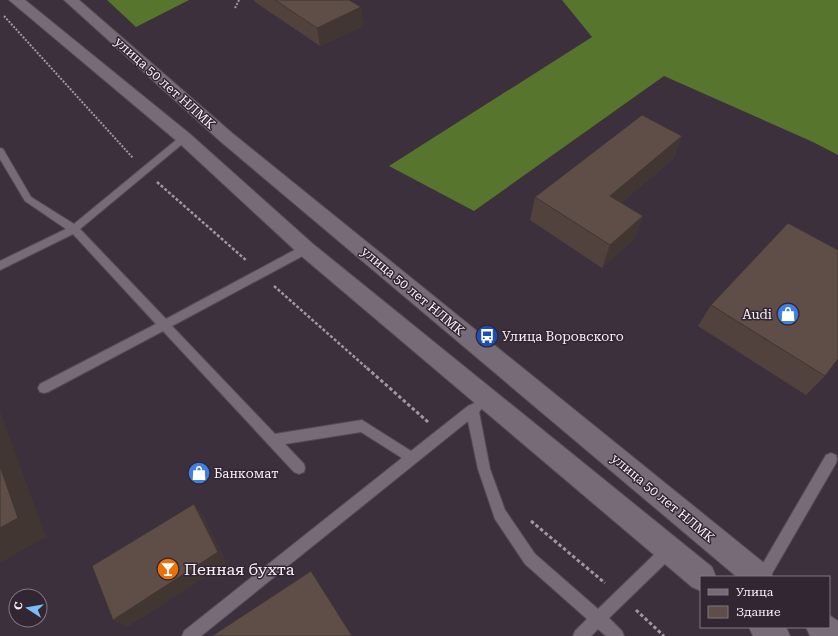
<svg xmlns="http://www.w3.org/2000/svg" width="838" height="636" font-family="'Roboto Serif',serif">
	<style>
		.forest { fill: #58752e }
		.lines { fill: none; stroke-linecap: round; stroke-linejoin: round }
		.service-casing { stroke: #564c56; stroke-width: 2 }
		.secondary-casing { stroke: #564c56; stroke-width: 2 }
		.path-far2 { stroke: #a197a1; stroke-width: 2; stroke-dasharray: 2 1.5; stroke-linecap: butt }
		.path-far1 { stroke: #a197a1; stroke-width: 2.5; stroke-dasharray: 3 2; stroke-linecap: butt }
		.path { stroke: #a197a1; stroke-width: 3; stroke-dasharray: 3.5 2.5; stroke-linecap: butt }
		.service { fill: #786b78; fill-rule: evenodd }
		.secondary { fill: #786b78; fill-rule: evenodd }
		.wall { fill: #52423e }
		.shaded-wall { fill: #423632 }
		.building { fill: #5f4d48; stroke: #423632 }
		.labels { text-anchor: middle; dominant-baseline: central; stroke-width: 3; stroke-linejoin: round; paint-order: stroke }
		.street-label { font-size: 13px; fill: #f8f0f8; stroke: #322632 }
		.poi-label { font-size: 13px; fill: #f8f0f8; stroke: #322632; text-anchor: start }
		.near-poi-label { font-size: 16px; fill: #f8f0f8; stroke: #322632; text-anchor: start }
	</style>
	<rect width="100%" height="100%" fill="#3c303c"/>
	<!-- forest -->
	<path class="forest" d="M 107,0 L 189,0 L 136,27 Z
		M 562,0 L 838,0 L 838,155 L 813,142 L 664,76 L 474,211 L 389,166 L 592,37 Z"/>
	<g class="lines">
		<!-- service casing -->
		<g class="service-casing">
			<path id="service" d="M 184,135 L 187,136 L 188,138 L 187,140 L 80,229 L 166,319 L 302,246 L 310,246 L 311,249 L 310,252 L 172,326 L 275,434 L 362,420 L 411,451 L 468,406 L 477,402 L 481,403 L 483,407 L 479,412 L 490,469 L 505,510 L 535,554 L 598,609 L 663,546 L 668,544 L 673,546 L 675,551 L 673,556 L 609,618 L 622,631 L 624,636 L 606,636 L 598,629 L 591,636 L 573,636 L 575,631 L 587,619 L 525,564 L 495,519 L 478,469 L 468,421 L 201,636 L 182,636 L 184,631 L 402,458 L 361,432 L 285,444 L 304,464 L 305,468 L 304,472 L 299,474 L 294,472 L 163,331 L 48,392 L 44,393 L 40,392 L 38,388 L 40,384 L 156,324 L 73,234 L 0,270 L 0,261 L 66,229 L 25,201 L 0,159 L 0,148 L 3,149 L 31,197 L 74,224 L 181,136 Z
				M 831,453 L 836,455 L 837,459 L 836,463 L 770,577 L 755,577 L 826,455 Z"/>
		</g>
		<!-- secondary casing -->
		<g class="secondary-casing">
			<path id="secondary" d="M 9,0 L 25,0 L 190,134 L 313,244 L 712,567 L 716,577 L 701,577 L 701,591 L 692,587 L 299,254 L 178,142 Z
				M 64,0 L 79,0 L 232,133 L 769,567 L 773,577 L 737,577 L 220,141 Z
				M 829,615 L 838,621 L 838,636 L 810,636 L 806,627 L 829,627 Z
				M 749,627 L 786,627 L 790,636 L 753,636 Z"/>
		</g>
		<!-- path-far2 -->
		<path class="path-far2" d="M 235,8 L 239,0
			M 4,16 L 133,158"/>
		<!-- path-far1 -->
		<path class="path-far1" d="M 157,182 L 247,261
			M 274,286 L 368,369"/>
		<!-- path -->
		<path class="path" d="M 367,368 L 428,422
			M 531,521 L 605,583
			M 636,610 L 664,636"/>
		<!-- service -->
		<use href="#service" class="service"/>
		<!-- secondary -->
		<use href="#secondary" class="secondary"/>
	</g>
	<!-- wall -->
	<path class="wall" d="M 254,0 L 349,0 L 361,7 L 363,26 L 320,46 L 255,2 Z
		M 682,136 L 673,159 L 621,203 L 643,216 L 634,239 L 602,268 L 530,220 L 535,197 Z
		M 711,305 L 825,376 L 806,395 L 698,326 Z"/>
	<!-- shaded-wall -->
	<path class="shaded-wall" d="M 361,7 L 363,26 L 320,46 L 317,28 Z
		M 682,136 L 673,159 L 602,219 L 610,196 Z
		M 643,216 L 634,239 L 602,268 L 610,245 Z
		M 0,411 L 46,537 L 0,563 Z
		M 194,504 L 204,517 L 227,563 L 128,627 L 113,620 Z"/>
	<!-- building -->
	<path class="building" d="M 275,0 L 349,0 L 361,7 L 317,28 Z
		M 642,115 L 682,136 L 610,196 L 643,216 L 610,245 L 535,197 Z
		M 788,223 L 838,250 L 838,359 L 825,376 L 711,305 Z
		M 0,466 L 18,518 L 0,528 Z
		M 194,504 L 218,552 L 113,620 L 92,566 Z
		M 311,571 L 352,636 L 212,636 Z"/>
	<!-- icons -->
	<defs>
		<g id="shop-disc" transform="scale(1.15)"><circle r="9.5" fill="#3f7fe0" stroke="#322632"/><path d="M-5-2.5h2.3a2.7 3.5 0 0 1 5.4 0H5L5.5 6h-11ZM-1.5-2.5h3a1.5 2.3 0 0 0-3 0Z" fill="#fff"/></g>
		<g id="bus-disc" transform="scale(1.15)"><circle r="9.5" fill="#1a4fb4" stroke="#322632"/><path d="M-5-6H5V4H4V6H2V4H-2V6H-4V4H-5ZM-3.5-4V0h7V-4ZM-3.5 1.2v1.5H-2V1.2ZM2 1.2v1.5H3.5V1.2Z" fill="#fff"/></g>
		<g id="bar-disc" transform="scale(1.15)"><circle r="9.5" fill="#e8710a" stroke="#322632"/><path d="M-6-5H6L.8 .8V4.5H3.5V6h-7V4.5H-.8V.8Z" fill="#fff"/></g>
	</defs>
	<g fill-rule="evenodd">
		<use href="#shop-disc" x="788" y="314"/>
		<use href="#bus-disc" x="487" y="336"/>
		<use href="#shop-disc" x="199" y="473"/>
		<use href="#bar-disc" x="168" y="569"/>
	</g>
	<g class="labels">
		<!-- street labels -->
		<g class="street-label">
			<text transform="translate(165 83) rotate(42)">улица 50 лет НЛМК</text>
			<text transform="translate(413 291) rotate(40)">улица 50 лет НЛМК</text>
			<text transform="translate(663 498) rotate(40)">улица 50 лет НЛМК</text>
		</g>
		<!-- poi labels -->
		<g class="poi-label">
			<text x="772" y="314" text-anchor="end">Audi</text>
			<text x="502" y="336">Улица Воровского</text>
			<text x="214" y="473">Банкомат</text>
		</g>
		<!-- near-poi labels -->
		<g class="near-poi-label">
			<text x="184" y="569">Пенная бухта</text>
		</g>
	</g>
	<!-- legend -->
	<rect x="700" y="576" width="130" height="52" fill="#322632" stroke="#817781"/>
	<rect x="708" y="589" width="20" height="6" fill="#786b78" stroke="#817781"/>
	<text x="736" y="596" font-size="12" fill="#f8f0f8">Улица</text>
	<rect x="708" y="606" width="20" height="12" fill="#5f4d48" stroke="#817781"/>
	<text x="736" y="616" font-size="12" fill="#f8f0f8">Здание</text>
	<!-- north arrow -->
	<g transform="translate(28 608) rotate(282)"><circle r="19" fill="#322632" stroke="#817781"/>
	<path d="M0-3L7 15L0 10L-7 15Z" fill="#78bff7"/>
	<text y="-6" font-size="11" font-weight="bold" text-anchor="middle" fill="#f8f0f8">С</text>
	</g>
</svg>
